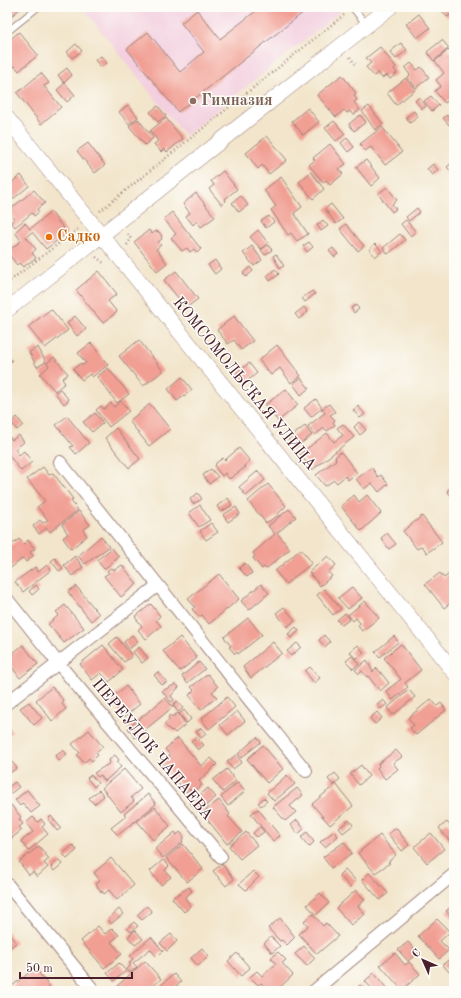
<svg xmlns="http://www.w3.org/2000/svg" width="461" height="998" font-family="'Old Standard TT',serif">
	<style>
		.built { fill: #f3cfdf }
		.building { fill: #f19e93 }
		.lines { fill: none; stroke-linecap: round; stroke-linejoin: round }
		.service-casing { stroke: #9e827b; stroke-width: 8 }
		.minor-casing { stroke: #9e827b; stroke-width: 14 }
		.tertiary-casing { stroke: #9e827b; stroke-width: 16 }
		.path { stroke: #9e827b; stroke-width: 2.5; stroke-dasharray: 1 3; stroke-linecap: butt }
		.service { stroke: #fff; stroke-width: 6 }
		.minor { stroke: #fff; stroke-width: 12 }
		.tertiary { stroke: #fff; stroke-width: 15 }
		.education-dot { fill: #8d6e63; stroke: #fdfcf7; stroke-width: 1.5 }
		.food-dot { fill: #e8710a; stroke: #fdfcf7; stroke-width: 1.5 }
		.labels { text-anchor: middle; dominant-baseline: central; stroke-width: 3; stroke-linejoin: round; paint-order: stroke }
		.education-label { font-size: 16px; font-weight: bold; fill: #785e54; stroke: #fdfcf7; text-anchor: start }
		.food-label { font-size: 16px; font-weight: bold; fill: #c56008; stroke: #fdfcf7; text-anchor: start }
		.street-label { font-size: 16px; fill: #4a1f2b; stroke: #fdfcf7 }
	</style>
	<rect width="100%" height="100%" fill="#fdfcf7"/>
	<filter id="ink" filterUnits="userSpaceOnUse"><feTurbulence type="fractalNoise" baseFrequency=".025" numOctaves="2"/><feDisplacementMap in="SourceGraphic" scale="8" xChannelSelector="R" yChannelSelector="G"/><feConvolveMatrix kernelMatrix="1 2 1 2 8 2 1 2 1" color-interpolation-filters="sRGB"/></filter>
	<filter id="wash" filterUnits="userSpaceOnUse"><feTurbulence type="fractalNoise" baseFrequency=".012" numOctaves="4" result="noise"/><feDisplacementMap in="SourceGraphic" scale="16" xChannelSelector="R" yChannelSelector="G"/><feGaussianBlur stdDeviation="0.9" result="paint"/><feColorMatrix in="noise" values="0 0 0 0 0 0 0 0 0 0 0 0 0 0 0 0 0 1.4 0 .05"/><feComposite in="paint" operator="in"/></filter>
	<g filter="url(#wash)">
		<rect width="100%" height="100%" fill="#f2e5cb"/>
		<!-- built -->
		<path class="built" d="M 82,7 L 346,7 L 185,136 Z"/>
		<g id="blocks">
			<!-- building -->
			<path class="building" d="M 7,7 L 22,7 L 7,20 Z
				M 261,7 L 310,7 L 178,112 L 127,49 L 148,32 L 180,72 L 204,52 L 181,23 L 197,10 L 220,39 Z
				M 439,7 L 454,7 L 454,17 L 452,14 L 447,17 Z
				M 419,14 L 430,28 L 417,38 L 406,24 Z
				M 19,32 L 38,55 L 19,71 L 15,66 L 13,68 L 7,61 L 7,42 Z
				M 442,40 L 449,48 L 434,61 L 427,52 Z
				M 401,43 L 407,50 L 396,59 L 390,52 Z
				M 76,44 L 82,51 L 72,58 L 67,52 Z
				M 380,47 L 396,67 L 394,69 L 397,73 L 390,79 L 387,75 L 382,78 L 378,72 L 374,76 L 366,67 L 371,63 L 366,58 Z
				M 448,50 L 454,56 L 454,96 L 445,103 L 435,91 L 441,86 L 436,80 L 444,73 L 435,61 Z
				M 101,56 L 107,63 L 101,67 L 95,60 Z
				M 411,63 L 417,70 L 421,67 L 429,77 L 416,88 L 408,77 L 410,75 L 405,68 Z
				M 67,68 L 72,75 L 64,83 L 58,75 Z
				M 41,73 L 49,83 L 44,86 L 61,107 L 41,124 L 17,93 Z
				M 342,75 L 356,93 L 354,95 L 357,100 L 354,102 L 360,110 L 353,115 L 350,111 L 347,113 L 344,110 L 336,117 L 317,95 Z
				M 406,78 L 415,90 L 396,105 L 387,93 Z
				M 65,83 L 75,95 L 67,102 L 57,90 Z
				M 431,96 L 439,105 L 432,111 L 424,101 Z
				M 419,97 L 426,106 L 422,109 L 415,101 Z
				M 128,105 L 138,117 L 129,124 L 119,112 Z
				M 158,106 L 166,116 L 158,122 L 150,112 Z
				M 369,106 L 383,124 L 375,130 L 362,111 Z
				M 308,108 L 319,122 L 303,135 L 292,121 Z
				M 414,111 L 418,117 L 410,123 L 406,117 Z
				M 360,115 L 366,122 L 354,131 L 349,124 Z
				M 447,115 L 453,122 L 449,125 L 443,118 Z
				M 166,118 L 183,139 L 167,152 L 164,149 L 161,152 L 154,144 L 158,141 L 150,131 Z
				M 138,119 L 153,138 L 145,145 L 129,126 Z
				M 334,121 L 345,134 L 336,141 L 325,128 Z
				M 382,127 L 402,152 L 385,165 L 371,147 L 365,151 L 360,144 Z
				M 267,136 L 287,160 L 269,174 L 262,165 L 258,169 L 246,153 Z
				M 347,138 L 354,147 L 348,152 L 341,143 Z
				M 88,143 L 105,165 L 95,173 L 77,151 Z
				M 330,144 L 346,164 L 339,169 L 343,174 L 330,185 L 326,180 L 323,182 L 309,165 L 315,160 L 313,158 Z
				M 366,160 L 380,178 L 371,186 L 356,167 Z
				M 454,161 L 454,169 L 451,172 L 447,167 Z
				M 433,164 L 438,170 L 432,175 L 427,169 Z
				M 223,171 L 237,189 L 225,199 L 226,201 L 222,205 L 209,189 L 214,185 L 211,181 Z
				M 311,172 L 324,189 L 313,199 L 299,182 Z
				M 21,175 L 29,186 L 7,204 L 7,176 L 12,182 Z
				M 281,177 L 302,207 L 294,213 L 308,234 L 297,241 L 291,233 L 288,235 L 271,210 L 276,206 L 264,190 Z
				M 387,187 L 397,200 L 392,204 L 396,209 L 392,212 L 378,194 Z
				M 34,190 L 45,203 L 37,209 L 39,212 L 34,216 L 32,213 L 15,227 L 11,222 L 15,219 L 8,211 Z
				M 196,193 L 215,217 L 201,227 L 197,221 L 193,225 L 186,216 L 190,213 L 183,204 Z
				M 241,196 L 248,205 L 239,212 L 232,203 Z
				M 331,204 L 343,219 L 336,224 L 325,209 Z
				M 417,208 L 420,212 L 409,221 L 406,217 Z
				M 51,212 L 67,233 L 46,249 L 32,232 L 26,237 L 36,249 L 32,253 L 36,258 L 23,267 L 19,263 L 17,265 L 7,252 L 21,241 L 15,232 L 25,223 L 30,229 Z
				M 172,212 L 201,249 L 197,253 L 194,249 L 190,252 L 187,248 L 182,251 L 171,238 L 176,234 L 164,219 Z
				M 269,216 L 274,222 L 266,228 L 261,221 Z
				M 323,220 L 328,226 L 321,231 L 317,225 Z
				M 406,220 L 416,232 L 410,236 L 401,224 Z
				M 346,224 L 364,246 L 358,251 L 340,229 Z
				M 149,230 L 152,234 L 156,231 L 159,232 L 162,236 L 161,237 L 162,239 L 158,242 L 161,245 L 156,249 L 167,263 L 157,271 L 134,242 Z
				M 258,230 L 268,243 L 261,249 L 250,237 Z
				M 400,234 L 405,240 L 388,254 L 383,248 Z
				M 309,242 L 313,247 L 307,252 L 303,246 Z
				M 375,244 L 382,251 L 375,257 L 369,249 Z
				M 268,245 L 272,250 L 265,255 L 261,250 Z
				M 252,246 L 262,260 L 254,266 L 243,253 Z
				M 333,248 L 338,254 L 334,257 L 329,251 Z
				M 276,254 L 284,266 L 280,268 L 273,256 Z
				M 215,260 L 221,269 L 215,274 L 208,265 Z
				M 250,267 L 253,271 L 246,277 L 243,273 Z
				M 275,269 L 279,274 L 270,281 L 267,276 Z
				M 99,271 L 117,294 L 108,301 L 117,312 L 103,323 L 76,290 Z
				M 176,271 L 198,299 L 186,308 L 164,280 Z
				M 312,291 L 315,294 L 305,302 L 302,298 Z
				M 356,305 L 359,309 L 354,313 L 351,308 Z
				M 304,307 L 308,312 L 299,319 L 295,314 Z
				M 51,309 L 68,330 L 45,348 L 28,327 Z
				M 75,316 L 86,329 L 77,336 L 67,323 Z
				M 234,316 L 253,341 L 241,350 L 234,340 L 228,344 L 217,330 Z
				M 139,340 L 163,371 L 143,386 L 119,356 Z
				M 91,343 L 108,365 L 92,377 L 90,374 L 82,380 L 73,369 L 81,363 L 82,365 L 86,363 L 78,353 Z
				M 277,345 L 301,376 L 291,383 L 280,368 L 271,375 L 259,360 Z
				M 38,347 L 46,362 L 37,367 L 29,352 Z
				M 7,354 L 12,361 L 7,365 Z
				M 54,357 L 68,374 L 62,379 L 65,383 L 55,391 L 40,374 L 49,366 L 47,363 Z
				M 249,363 L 257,373 L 245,383 L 237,373 Z
				M 108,368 L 129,394 L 117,403 L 97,377 Z
				M 182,377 L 192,390 L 177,401 L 168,389 Z
				M 301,378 L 309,388 L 301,395 L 293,384 Z
				M 60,389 L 69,400 L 64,404 L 55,393 Z
				M 286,389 L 298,405 L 278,421 L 265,405 Z
				M 316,399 L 322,408 L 311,417 L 304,408 Z
				M 121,401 L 129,411 L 109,427 L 96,410 L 101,406 L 104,409 L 111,403 L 114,407 Z
				M 150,404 L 170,429 L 149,446 L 129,421 Z
				M 329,404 L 335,412 L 330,415 L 335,420 L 333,422 L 335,425 L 327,431 L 324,428 L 315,435 L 308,426 L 325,413 L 322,409 Z
				M 358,406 L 365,414 L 360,418 L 353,410 Z
				M 95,413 L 103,423 L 92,432 L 83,422 Z
				M 67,416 L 89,443 L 76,454 L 70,447 L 73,446 L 56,425 Z
				M 17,417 L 23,425 L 17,430 L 11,422 Z
				M 359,422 L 366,430 L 360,435 L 354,427 Z
				M 343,424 L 354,437 L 312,470 L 300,454 L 327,433 L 334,442 L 343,435 L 337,428 Z
				M 305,426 L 312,435 L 295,448 L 288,439 Z
				M 116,428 L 140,459 L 129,468 L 105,438 Z
				M 7,434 L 12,440 L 19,435 L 24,442 L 15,449 L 19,455 L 24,451 L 32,462 L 21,471 L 8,454 L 7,455 Z
				M 239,448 L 250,461 L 244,466 L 246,467 L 229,479 L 225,473 L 222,476 L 215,467 L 216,463 L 223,458 L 225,460 Z
				M 341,452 L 357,473 L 348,480 L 345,476 L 337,483 L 334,480 L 325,486 L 316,475 L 336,460 L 335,457 Z
				M 43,467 L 49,475 L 53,473 L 73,499 L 71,501 L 78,510 L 50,532 L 47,528 L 39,534 L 33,526 L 40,520 L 43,523 L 48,520 L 37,507 L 45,501 L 27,479 Z
				M 372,468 L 378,477 L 381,475 L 388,484 L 379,492 L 372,483 L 364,489 L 356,479 Z
				M 211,469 L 218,477 L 209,484 L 203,475 Z
				M 258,471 L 265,480 L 246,496 L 239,487 Z
				M 268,484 L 286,506 L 278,514 L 279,515 L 266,523 L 248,501 Z
				M 454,485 L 454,499 L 447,491 Z
				M 198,493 L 202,499 L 193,504 L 190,499 Z
				M 354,495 L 359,502 L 367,495 L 381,513 L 361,531 L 341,506 Z
				M 228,498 L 232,505 L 221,512 L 217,506 Z
				M 200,505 L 210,520 L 199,527 L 189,513 Z
				M 236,507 L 240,514 L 228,522 L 223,515 Z
				M 289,509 L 296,517 L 277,533 L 290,549 L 266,569 L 264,567 L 262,569 L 253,558 L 255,556 L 253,553 L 275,534 L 268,526 Z
				M 79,511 L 90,525 L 83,530 L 87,536 L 71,549 L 63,538 L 68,534 L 62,525 Z
				M 422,516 L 442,542 L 427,553 L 422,546 L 417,549 L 403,531 Z
				M 211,523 L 218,532 L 206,540 L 200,531 Z
				M 387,533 L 396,544 L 389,549 L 381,538 Z
				M 101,536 L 109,547 L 85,564 L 78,556 Z
				M 19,539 L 24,544 L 28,540 L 35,549 L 30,552 L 33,556 L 26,562 L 23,558 L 7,571 L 7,548 Z
				M 112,548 L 119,557 L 104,569 L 97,560 Z
				M 301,549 L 312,563 L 286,584 L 275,571 Z
				M 75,556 L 83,567 L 72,576 L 64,565 Z
				M 328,556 L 336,565 L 328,572 L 332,576 L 320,586 L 309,572 Z
				M 55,558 L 63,568 L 59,571 L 51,561 Z
				M 245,563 L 252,573 L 247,577 L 239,568 Z
				M 47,565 L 51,570 L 23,592 L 15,582 L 35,567 L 38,572 Z
				M 122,565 L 137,584 L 121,597 L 104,576 L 109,573 L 107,571 L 111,568 L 115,570 Z
				M 454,570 L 454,592 L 451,594 L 454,600 L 444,608 L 425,584 L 440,573 L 444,578 Z
				M 219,574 L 239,599 L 209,624 L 202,615 L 199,617 L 192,609 L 195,607 L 188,599 Z
				M 261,584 L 269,593 L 249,610 L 241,601 Z
				M 36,585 L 39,589 L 32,595 L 29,591 Z
				M 76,586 L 99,614 L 91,621 L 68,592 Z
				M 352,587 L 362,598 L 348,609 L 338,598 Z
				M 324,589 L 341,609 L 333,615 L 317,595 Z
				M 365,601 L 379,618 L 362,631 L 358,626 L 360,623 L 356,618 L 353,621 L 348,615 Z
				M 151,604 L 160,616 L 156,620 L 161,626 L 146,639 L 138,630 L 142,626 L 135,617 Z
				M 65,605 L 84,628 L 64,643 L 48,624 L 59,615 L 56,612 Z
				M 284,607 L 295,620 L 287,627 L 276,613 Z
				M 345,613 L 350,619 L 342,625 L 337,620 Z
				M 248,618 L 262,635 L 238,654 L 237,652 L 235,654 L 229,647 L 231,646 L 224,637 Z
				M 296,627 L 299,631 L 291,638 L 288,634 Z
				M 132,635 L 138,642 L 129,649 L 124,642 Z
				M 324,635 L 330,642 L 325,647 L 319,640 Z
				M 394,636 L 398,642 L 380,657 L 375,652 Z
				M 117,637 L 132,656 L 124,662 L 109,644 Z
				M 180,637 L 197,658 L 180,671 L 163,651 Z
				M 273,642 L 282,653 L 251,678 L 243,667 Z
				M 297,643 L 301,647 L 291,656 L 287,651 Z
				M 401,644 L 421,670 L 405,683 L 408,687 L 393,700 L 386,691 L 401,679 L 384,658 Z
				M 23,645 L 38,664 L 20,678 L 11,666 L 7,669 L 7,658 Z
				M 103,645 L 123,670 L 109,682 L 101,673 L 92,680 L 80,664 Z
				M 358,645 L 364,653 L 356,659 L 350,652 Z
				M 139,647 L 148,658 L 142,663 L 133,652 Z
				M 352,656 L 359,664 L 353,669 L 346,661 Z
				M 367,660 L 373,672 L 377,668 L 389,683 L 380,691 L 368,676 L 367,677 L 362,671 L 359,674 L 355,670 Z
				M 199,662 L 205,669 L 187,683 L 182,676 Z
				M 310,667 L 320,678 L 314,683 L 305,671 Z
				M 158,672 L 167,682 L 162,685 L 154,675 Z
				M 208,674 L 218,687 L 212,692 L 217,697 L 201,710 L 189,695 L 194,690 L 191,687 Z
				M 176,684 L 179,687 L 171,696 L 174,700 L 171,702 L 162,691 Z
				M 126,686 L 140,704 L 124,717 L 110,699 Z
				M 52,687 L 64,701 L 62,704 L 66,709 L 52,721 L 36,700 Z
				M 409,690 L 415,697 L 393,715 L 387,708 Z
				M 227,697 L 235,707 L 209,729 L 201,719 Z
				M 165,698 L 173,707 L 135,738 L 128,728 Z
				M 431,699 L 437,706 L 441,703 L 446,710 L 416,735 L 410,728 L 414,725 L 408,718 Z
				M 383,700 L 387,704 L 381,709 L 377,705 Z
				M 177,701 L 183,708 L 178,712 L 173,705 Z
				M 29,702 L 42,718 L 34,725 L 20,708 Z
				M 184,710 L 191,719 L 187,723 L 179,714 Z
				M 237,711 L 245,721 L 228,735 L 220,725 Z
				M 377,712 L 382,718 L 375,724 L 370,718 Z
				M 178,713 L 186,724 L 175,733 L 172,730 L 171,731 L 164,724 L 170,719 L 168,717 L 170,715 L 172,717 Z
				M 7,726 L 12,732 L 7,736 Z
				M 201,728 L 206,734 L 201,738 L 196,732 Z
				M 89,730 L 103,747 L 96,753 L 98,755 L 92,761 L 89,758 L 84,763 L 77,755 L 80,753 L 72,744 Z
				M 196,737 L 204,745 L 198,750 L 191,741 Z
				M 257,737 L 261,742 L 241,758 L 238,754 Z
				M 178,738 L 201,766 L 211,758 L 217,764 L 199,781 L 202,785 L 193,793 L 190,789 L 186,792 L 161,762 L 170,755 L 165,749 Z
				M 263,745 L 283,769 L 267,783 L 247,759 Z
				M 63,750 L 67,754 L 59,761 L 55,756 Z
				M 396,750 L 402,757 L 393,763 L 398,769 L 385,779 L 377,768 L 379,766 L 378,764 Z
				M 115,755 L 119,760 L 117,762 L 121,767 L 105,781 L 100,775 L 98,777 L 94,773 L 110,763 L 109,760 Z
				M 236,755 L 242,762 L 233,769 L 227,762 Z
				M 12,762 L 17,768 L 7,775 L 7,766 Z
				M 361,765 L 369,776 L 359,785 L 350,774 Z
				M 124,769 L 141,789 L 131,797 L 134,801 L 121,812 L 102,788 Z
				M 227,769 L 236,781 L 223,792 L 213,780 Z
				M 335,773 L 340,779 L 333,785 L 328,779 Z
				M 91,775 L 98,783 L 94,787 L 87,778 Z
				M 287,775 L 295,784 L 274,801 L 267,793 Z
				M 15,782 L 19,787 L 10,794 L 7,788 Z
				M 238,782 L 245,791 L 228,806 L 221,797 Z
				M 336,784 L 353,806 L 330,825 L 312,804 Z
				M 208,788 L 216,797 L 198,812 L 190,803 Z
				M 297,788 L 303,795 L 290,806 L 296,812 L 285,821 L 273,807 Z
				M 27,790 L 40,806 L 31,813 L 23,803 L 20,806 L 15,800 Z
				M 99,790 L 104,796 L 94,804 L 89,798 Z
				M 148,794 L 156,804 L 118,835 L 111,828 L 126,816 L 124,814 Z
				M 264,798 L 267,801 L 261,806 L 258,803 Z
				M 219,800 L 230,814 L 228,816 L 242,832 L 227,844 L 202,813 Z
				M 7,805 L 8,807 L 11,805 L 21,817 L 19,819 L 23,824 L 19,827 L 22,830 L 8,841 Z
				M 155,807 L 170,826 L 153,840 L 137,821 Z
				M 258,809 L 280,836 L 273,841 L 251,814 Z
				M 51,816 L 61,828 L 57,831 L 48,819 Z
				M 33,817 L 38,822 L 41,819 L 45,824 L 42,827 L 48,834 L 28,851 L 21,841 L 33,832 L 26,823 Z
				M 297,820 L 304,829 L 298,834 L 291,825 Z
				M 349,820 L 353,825 L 343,833 L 339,828 Z
				M 447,822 L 454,830 L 454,843 L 452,844 L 439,828 Z
				M 260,827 L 264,832 L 257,837 L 253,833 Z
				M 396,828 L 409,845 L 402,851 L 388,834 Z
				M 334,831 L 338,836 L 325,847 L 320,842 Z
				M 175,832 L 177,835 L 180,832 L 184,837 L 182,840 L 183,842 L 163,858 L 155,849 Z
				M 246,832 L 257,845 L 240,859 L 229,846 Z
				M 307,832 L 314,842 L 309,847 L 301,837 Z
				M 431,833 L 444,849 L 427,863 L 414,847 Z
				M 380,835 L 396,855 L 388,862 L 390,863 L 375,873 L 358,853 Z
				M 344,842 L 352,853 L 331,868 L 323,857 Z
				M 183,844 L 203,869 L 187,882 L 166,858 Z
				M 73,845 L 77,850 L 67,859 L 63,854 Z
				M 39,846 L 49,859 L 44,863 L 48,867 L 37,877 L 33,872 L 29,875 L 19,862 Z
				M 111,858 L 134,885 L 117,900 L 109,890 L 104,894 L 102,891 L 101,893 L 96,884 L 100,880 L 94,873 Z
				M 59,860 L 62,864 L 54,871 L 51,867 Z
				M 163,860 L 169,866 L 165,870 L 171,877 L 161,885 L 150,871 Z
				M 222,864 L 234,879 L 226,886 L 213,871 Z
				M 345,869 L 356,881 L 350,887 L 339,875 Z
				M 253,871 L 259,877 L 246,890 L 239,884 Z
				M 369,873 L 388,893 L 380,900 L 362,880 Z
				M 189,887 L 192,891 L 185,898 L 191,906 L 184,912 L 172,898 Z
				M 356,890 L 365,900 L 358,906 L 365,914 L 351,925 L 336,908 Z
				M 320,893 L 329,903 L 316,915 L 307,905 Z
				M 453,905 L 454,906 L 454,920 L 446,911 Z
				M 147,906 L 152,912 L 142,920 L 137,915 Z
				M 119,909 L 123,914 L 111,924 L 108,919 Z
				M 313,914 L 323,926 L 326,923 L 338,936 L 317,954 L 299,934 L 308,926 L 304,921 Z
				M 280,918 L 295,937 L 287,945 L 282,940 L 280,941 L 268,928 Z
				M 437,919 L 450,932 L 440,941 L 449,950 L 439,959 L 418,936 Z
				M 134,922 L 138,926 L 131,932 L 127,928 Z
				M 98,926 L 105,934 L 112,928 L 119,935 L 111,942 L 122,954 L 104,968 L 81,941 Z
				M 135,930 L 143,939 L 135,945 L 128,937 Z
				M 7,931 L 16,943 L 7,950 Z
				M 171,934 L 177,941 L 167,951 L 160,943 Z
				M 151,937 L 163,951 L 157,957 L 150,949 L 133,963 L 137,967 L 130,973 L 127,969 L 131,965 L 129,963 L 133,959 L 130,956 Z
				M 271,937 L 280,946 L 272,953 L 264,943 Z
				M 408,942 L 418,953 L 408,961 L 398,950 Z
				M 304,946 L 315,958 L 307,966 L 295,954 Z
				M 202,948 L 209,956 L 198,966 L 191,958 Z
				M 278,952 L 286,960 L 282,963 L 293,975 L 276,991 L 269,991 L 261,983 L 258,985 L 250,977 L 257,971 L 262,976 L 276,964 L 271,958 Z
				M 237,953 L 250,968 L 241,976 L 228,961 Z
				M 395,953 L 405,965 L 409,962 L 420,974 L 402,990 L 380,965 Z
				M 450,958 L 454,962 L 454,968 L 449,972 L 443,965 Z
				M 145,961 L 161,979 L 148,991 L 140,991 L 138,989 L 136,991 L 121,991 L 117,986 Z
				M 119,963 L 126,971 L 114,981 L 107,973 Z
				M 35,968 L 53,991 L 7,991 L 7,990 Z
				M 374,973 L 389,991 L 374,991 L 365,981 Z
				M 174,974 L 181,982 L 170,991 L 154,991 Z
				M 360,985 L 366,991 L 353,991 Z"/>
		</g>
	</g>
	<g filter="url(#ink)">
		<use href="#blocks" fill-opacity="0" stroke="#9e827b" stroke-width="1"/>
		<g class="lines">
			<!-- service casing -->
			<g class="service-casing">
				<path id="service" d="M 352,7 L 367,25
					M 7,32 L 38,7"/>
			</g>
			<!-- minor casing -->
			<g class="minor-casing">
				<path id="minor" d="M 60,462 L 306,771
					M 7,599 L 58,663 L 221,857
					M 7,703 L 157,586
					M 7,884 L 94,991
					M 314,991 L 454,874"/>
			</g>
			<!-- tertiary casing -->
			<g class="tertiary-casing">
				<path id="tertiary" d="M 7,118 L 454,672
					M 7,310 L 390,7"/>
			</g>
			<!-- path -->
			<path class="path" d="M 350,57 L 355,64
				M 100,211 L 345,14
				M 127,245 L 131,239 L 127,233
				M 96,257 L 105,264
				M 7,283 L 79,228"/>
			<!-- service -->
			<use href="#service" class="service"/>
			<!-- minor -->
			<use href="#minor" class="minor"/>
			<!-- tertiary -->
			<use href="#tertiary" class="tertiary"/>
		</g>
	</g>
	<!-- markers -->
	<circle class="education-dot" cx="193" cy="101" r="4"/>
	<circle class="food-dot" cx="49" cy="237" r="4"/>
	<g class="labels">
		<!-- education labels -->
		<g class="education-label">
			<text x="201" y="101">Гимназия</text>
		</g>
		<!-- food labels -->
		<g class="food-label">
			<text x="57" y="237">Садко</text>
		</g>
		<!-- street labels -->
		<g class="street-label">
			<text transform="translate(244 384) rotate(51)">КОМСОМОЛЬСКАЯ УЛИЦА</text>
			<text transform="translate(152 750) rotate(50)">ПЕРЕУЛОК ЧАПАЕВА</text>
		</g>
	</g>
	<!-- margin -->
	<rect width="461" height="998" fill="none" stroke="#fdfcf7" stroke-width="24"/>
	<!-- north arrow -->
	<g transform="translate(423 960) rotate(315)" stroke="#fdfcf7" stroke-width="3" paint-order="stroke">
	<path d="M0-3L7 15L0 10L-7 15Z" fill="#4a1f2b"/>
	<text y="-6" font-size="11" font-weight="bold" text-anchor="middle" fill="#4a1f2b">С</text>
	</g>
	<!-- scale -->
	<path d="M20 972v6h112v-6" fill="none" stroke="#4a1f2b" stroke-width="2"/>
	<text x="26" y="972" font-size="12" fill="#4a1f2b" stroke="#fdfcf7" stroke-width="3" paint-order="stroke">50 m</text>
</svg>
